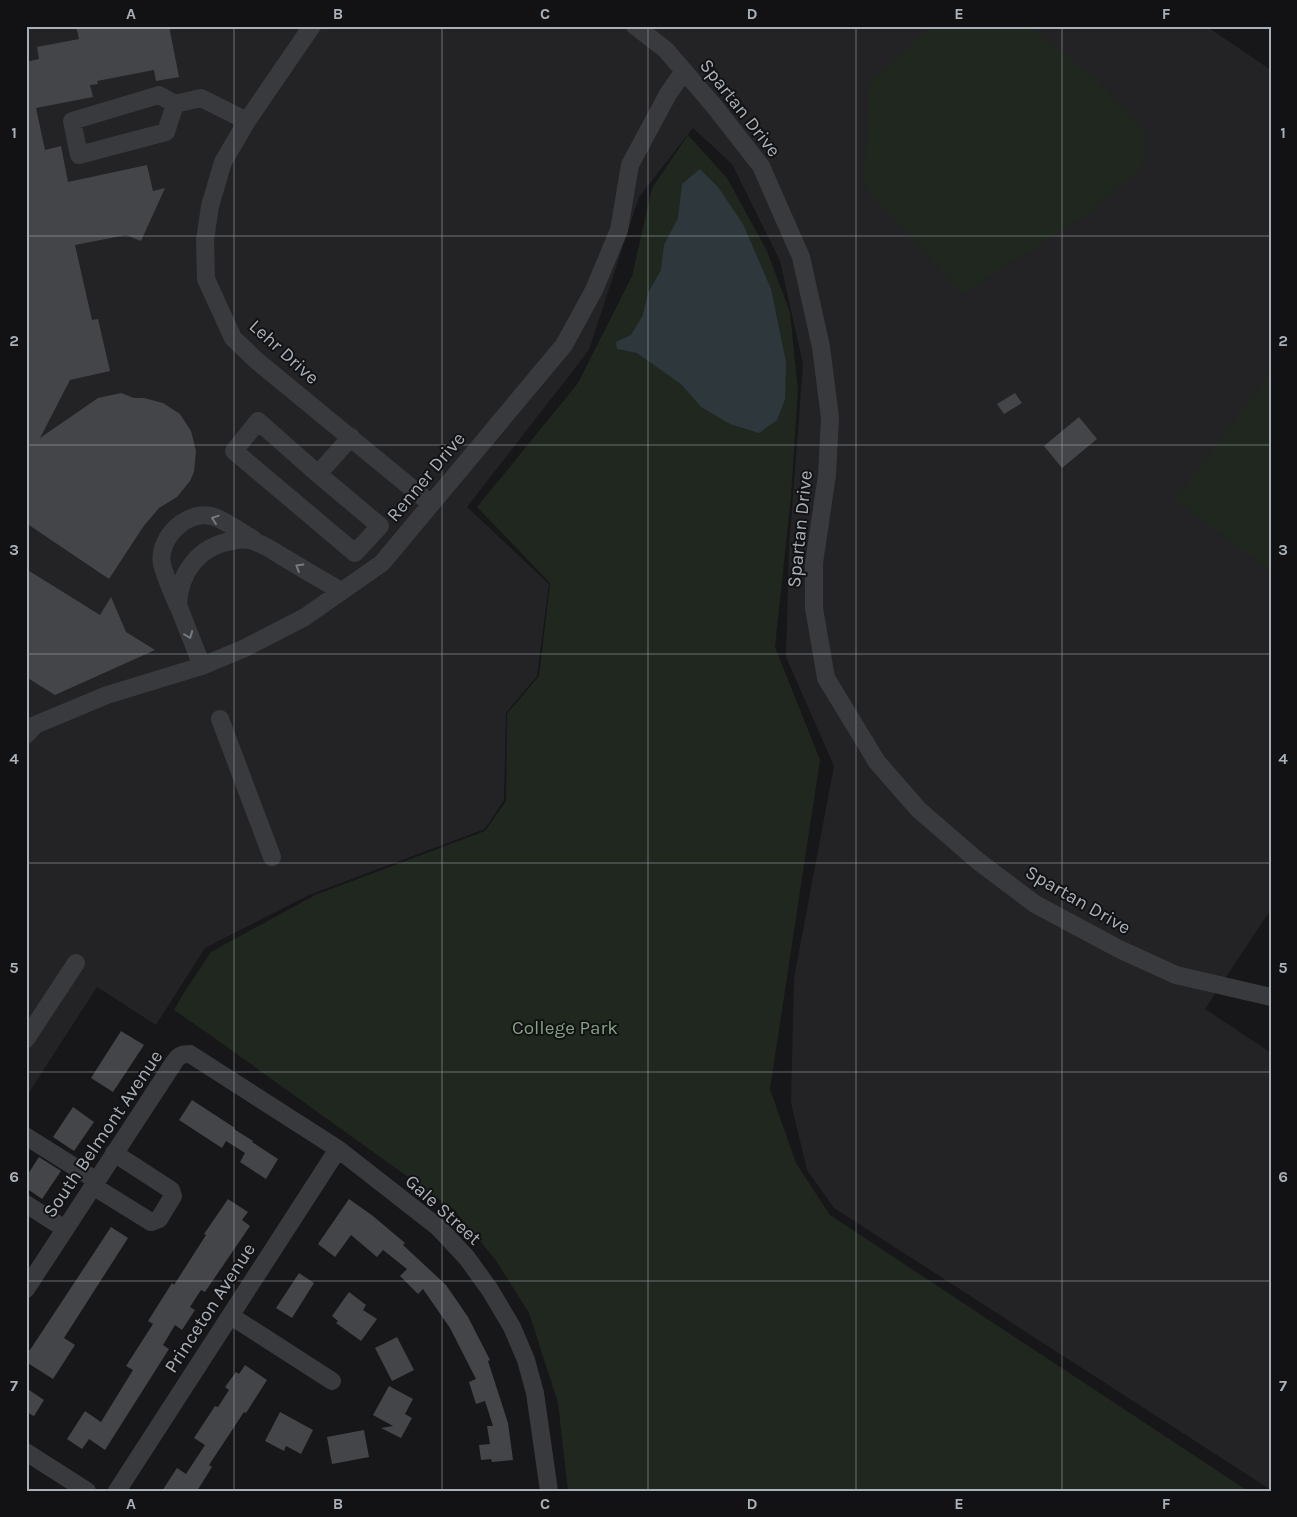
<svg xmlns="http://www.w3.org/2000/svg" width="1297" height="1517" font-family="Karla,sans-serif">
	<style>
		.built { fill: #232326 }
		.green { fill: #1f271f }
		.water { fill: #2e383c }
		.building { fill: #444549 }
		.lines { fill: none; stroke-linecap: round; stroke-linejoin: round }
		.minor { stroke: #383a3e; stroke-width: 18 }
		.oneway { stroke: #777b81 }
		.grid { fill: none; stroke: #aab0b8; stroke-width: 1; stroke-opacity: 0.55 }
		.labels { text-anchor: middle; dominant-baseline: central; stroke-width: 4; stroke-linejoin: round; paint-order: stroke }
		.street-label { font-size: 19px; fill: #aab0b8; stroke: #121214 }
		.park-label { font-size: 19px; fill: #85a282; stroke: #121214 }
		.neatline { fill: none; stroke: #aab0b8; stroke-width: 2 }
		.grid-label { font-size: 16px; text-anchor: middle; font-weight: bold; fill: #aab0b8 }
	</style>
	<rect width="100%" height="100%" fill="#171719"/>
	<!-- built -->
	<path class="built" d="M 26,26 L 1206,26 L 1271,70 L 1271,909 L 1205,1009 L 1271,1053 L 1271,1490 L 834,1208 L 807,1170 L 791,1103 L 794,978 L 834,766 L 786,657 L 789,548 L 803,364 L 780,261 L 732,164 L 693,128 L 639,197 L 589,350 L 467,507 L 549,584 L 537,676 L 506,713 L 504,800 L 485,829 L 309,895 L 205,948 L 156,1025 L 97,987 L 26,1097 Z"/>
	<!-- green -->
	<path class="green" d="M 932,26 L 1029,26 L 1097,80 L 1146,133 L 1143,166 L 1092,211 L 962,294 L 864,186 L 869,83 Z
		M 688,135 L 727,178 L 767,251 L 790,312 L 798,391 L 791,496 L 775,647 L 820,760 L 770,1089 L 796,1163 L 830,1215 L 1248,1491 L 568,1491 L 558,1403 L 529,1313 L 495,1259 L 454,1210 L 213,1037 L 174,1010 L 183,994 L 211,952 L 315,895 L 485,831 L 506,801 L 507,714 L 539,676 L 550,583 L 477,507 L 578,383 L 632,276 L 652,188 Z
		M 1271,372 L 1271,571 L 1175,500 Z"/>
	<!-- water -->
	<path class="water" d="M 700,169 L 718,187 L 743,224 L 771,289 L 786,362 L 785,399 L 777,420 L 759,433 L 730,424 L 701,407 L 681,384 L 637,353 L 617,349 L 616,342 L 631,335 L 643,315 L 648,293 L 661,270 L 664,245 L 678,218 L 682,184 Z"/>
	<!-- building -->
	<path class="building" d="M 76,26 L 169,26 L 179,77 L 156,81 L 154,70 L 97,81 L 98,84 L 90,85 L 93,97 L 36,108 L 45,150 L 61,146 L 68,182 L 147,165 L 153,191 L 165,188 L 141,241 L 126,235 L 75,245 L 92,320 L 98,319 L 110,371 L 70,380 L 40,438 L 98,398 L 121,393 L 134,398 L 144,398 L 163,403 L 180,414 L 191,431 L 196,451 L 194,472 L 190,481 L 177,497 L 159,508 L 143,527 L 109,579 L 26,523 L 26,62 L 39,59 L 37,47 L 79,39 Z
		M 1015,393 L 1022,403 L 1004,414 L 997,404 Z
		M 1079,417 L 1097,439 L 1062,468 L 1044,446 Z
		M 26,569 L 100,615 L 111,597 L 126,632 L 155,650 L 55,695 L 26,677 Z
		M 121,1031 L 144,1045 L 113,1092 L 91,1078 Z
		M 192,1100 L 235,1128 L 234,1129 L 253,1141 L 252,1142 L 278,1159 L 266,1179 L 240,1162 L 245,1153 L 226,1141 L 222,1148 L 179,1120 Z
		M 73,1107 L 94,1122 L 74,1151 L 53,1137 Z
		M 39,1157 L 61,1171 L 42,1199 L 26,1188 L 26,1177 Z
		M 228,1199 L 248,1212 L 242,1220 L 250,1226 L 205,1292 L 201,1290 L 190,1307 L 195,1310 L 182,1330 L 175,1325 L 163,1345 L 169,1349 L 105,1450 L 89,1439 L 82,1449 L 67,1439 L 85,1411 L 101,1422 L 133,1370 L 126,1366 L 153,1324 L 148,1321 L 172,1283 L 174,1285 L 206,1235 L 204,1234 Z
		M 349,1199 L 373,1216 L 405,1243 L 403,1245 L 446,1285 L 468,1317 L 490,1360 L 488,1361 L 508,1423 L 513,1460 L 492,1462 L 491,1459 L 481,1460 L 479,1445 L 490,1444 L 487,1426 L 493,1426 L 485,1401 L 476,1404 L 469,1382 L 476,1379 L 450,1328 L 423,1289 L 418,1294 L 400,1276 L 407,1269 L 383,1250 L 377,1257 L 351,1235 L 335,1257 L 318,1244 Z
		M 111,1227 L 128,1238 L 64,1338 L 75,1345 L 53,1379 L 26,1362 L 26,1348 L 30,1350 Z
		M 299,1273 L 314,1283 L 292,1318 L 276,1308 Z
		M 349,1292 L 366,1305 L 363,1310 L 377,1319 L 361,1341 L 336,1323 L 338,1321 L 332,1316 Z
		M 397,1337 L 414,1370 L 392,1381 L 375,1348 Z
		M 245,1365 L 267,1380 L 246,1413 L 244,1412 L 209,1465 L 212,1467 L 197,1491 L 162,1491 L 177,1468 L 186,1474 L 205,1445 L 194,1438 L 215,1406 L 218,1407 L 229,1390 L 225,1387 L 236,1372 L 239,1374 Z
		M 389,1386 L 413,1399 L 405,1414 L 412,1418 L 401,1438 L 381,1428 L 393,1426 L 373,1415 Z
		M 26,1388 L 44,1400 L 34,1416 L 26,1412 Z
		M 280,1412 L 313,1430 L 301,1454 L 286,1446 L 284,1451 L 265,1441 Z
		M 364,1430 L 369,1457 L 332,1464 L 327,1437 Z"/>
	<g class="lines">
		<!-- minor -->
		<path class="minor" d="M 312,26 L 247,121 L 223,162 L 210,206 L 205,240 L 206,279 L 233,338 L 257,361 L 431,504
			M 635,26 L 666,50 L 714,106 L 761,166 L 801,257 L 821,347 L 830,418 L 827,475 L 814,563 L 814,608 L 826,678 L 877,762 L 919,810 L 978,861 L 1035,904 L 1119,949 L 1176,975 L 1271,997
			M 175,104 L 159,95 L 72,121 L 79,155 L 166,132 L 175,104 L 201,98 L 247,121
			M 318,474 L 380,526 L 355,553 L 234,451 L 258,421 L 318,474 L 351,437
			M 177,604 C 172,591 165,577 162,564 C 157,537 190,506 217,518 C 229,523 241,532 253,539
			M 202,666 L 178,605 C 179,573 199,546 232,541 C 240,539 250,539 258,543 C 267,546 276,553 285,558 C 303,569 322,580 341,591
			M 220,719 L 272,857
			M 26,735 L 35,725 L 107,695 L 202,666 L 245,648 L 305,617 L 382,563 L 564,345 L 594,290 L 619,230 L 630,165 L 668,94 L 684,71
			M 26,1039 L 76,963
			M 26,1138 L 27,1137 L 97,1181
			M 93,1186 L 151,1222 L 159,1219 L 173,1196 L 171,1190 L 114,1153
			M 26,1204 L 65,1229
			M 26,1289 L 175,1061 C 179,1055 183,1054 190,1054 L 338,1149 L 439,1228 L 467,1258 L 490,1290 L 512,1327 L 526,1360 L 535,1393 L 549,1491
			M 231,1316 L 332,1381
			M 26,1452 L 87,1491
			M 117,1491 L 338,1149"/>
	</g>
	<!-- one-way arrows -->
	<defs><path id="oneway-chevron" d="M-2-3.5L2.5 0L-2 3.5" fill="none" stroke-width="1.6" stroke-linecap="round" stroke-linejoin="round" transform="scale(1.25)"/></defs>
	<g class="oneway">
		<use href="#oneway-chevron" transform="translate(215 519) rotate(-161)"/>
		<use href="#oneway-chevron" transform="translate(299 567) rotate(-149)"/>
		<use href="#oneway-chevron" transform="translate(189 635) rotate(69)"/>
	</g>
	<!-- grid -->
	<path class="grid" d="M 234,26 L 234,1491M 442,26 L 442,1491M 648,26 L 648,1491M 856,26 L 856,1491M 1062,26 L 1062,1491M 26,236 L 1271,236M 26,445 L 1271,445M 26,654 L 1271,654M 26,863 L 1271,863M 26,1072 L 1271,1072M 26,1281 L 1271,1281"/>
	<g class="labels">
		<!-- street labels -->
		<g class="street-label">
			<text transform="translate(740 108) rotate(52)">Spartan Drive</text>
			<text transform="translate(284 352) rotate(42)">Lehr Drive</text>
			<text transform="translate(426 477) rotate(-50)">Renner Drive</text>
			<text transform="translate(800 529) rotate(-84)">Spartan Drive</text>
			<text transform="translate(1078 900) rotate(30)">Spartan Drive</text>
			<text transform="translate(103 1134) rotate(-56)">South Belmont Avenue</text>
			<text transform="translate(443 1210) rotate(42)">Gale Street</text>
			<text transform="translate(210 1308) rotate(-57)">Princeton Avenue</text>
		</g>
		<!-- park labels -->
		<g class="park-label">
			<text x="565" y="1028">College Park</text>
		</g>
	</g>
	<!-- border -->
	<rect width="1297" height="1517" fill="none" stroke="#121214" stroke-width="55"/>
	<rect x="28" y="28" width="1242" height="1462" class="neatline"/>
	<g class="grid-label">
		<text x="131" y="19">A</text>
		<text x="338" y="19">B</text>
		<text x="545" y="19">C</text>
		<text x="752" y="19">D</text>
		<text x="959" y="19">E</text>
		<text x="1166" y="19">F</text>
		<text x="14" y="138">1</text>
		<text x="1283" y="138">1</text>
		<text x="14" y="346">2</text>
		<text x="1283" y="346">2</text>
		<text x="14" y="555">3</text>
		<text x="1283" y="555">3</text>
		<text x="14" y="764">4</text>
		<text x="1283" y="764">4</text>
		<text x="14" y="973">5</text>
		<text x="1283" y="973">5</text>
		<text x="14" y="1182">6</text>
		<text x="1283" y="1182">6</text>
		<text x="14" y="1391">7</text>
		<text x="1283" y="1391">7</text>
		<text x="131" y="1509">A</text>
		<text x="338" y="1509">B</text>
		<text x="545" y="1509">C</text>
		<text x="752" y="1509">D</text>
		<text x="959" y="1509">E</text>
		<text x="1166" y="1509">F</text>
	</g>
</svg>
